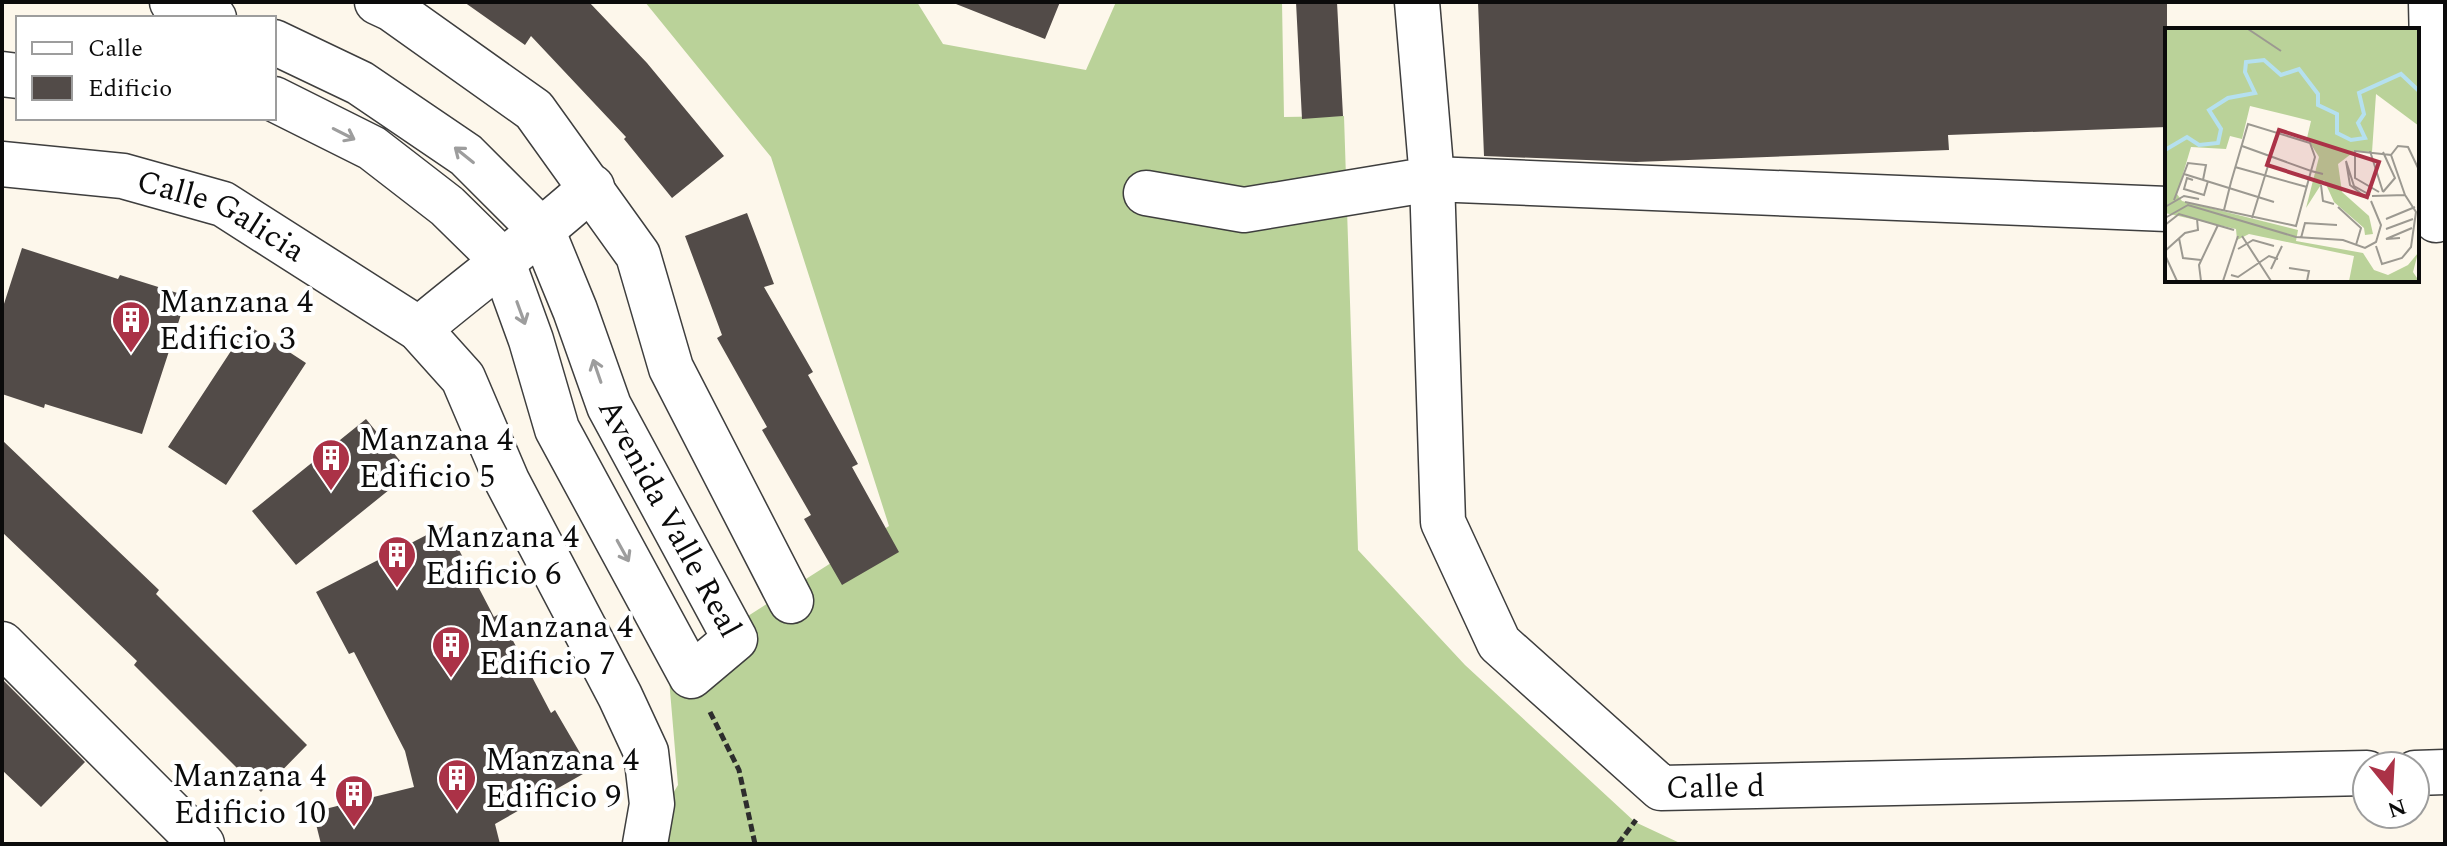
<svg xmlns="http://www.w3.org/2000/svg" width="2447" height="846" font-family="Spectral,serif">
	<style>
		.forest { fill: #bad299 }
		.building { fill: #524b48 }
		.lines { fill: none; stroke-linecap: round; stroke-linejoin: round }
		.minor-casing { stroke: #3e3e3e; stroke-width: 47 }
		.path { stroke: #2d2d2d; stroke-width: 5; stroke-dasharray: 8 4; stroke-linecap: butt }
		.minor { stroke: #fff; stroke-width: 44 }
		.oneway { stroke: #9d9d9d }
		.labels { text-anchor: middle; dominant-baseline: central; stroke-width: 8; stroke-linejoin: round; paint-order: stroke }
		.street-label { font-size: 32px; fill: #0b0b0b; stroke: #fff }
		.poi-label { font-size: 32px; fill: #0b0b0b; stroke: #fff; text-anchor: start }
		.inset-river { fill: none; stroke: #b5e0ef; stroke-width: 4 }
		.inset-road { fill: none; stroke: #9c9991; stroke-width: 2 }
		.view { fill: #ab3247; fill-opacity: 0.15; stroke: #ab3247; stroke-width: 4 }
		.inset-edge { fill: none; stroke: #0b0b0b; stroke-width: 4 }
	</style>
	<rect width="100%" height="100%" fill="#fdf7eb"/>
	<!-- forest -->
	<path class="forest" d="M 645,2 L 917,2 L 943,44 L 1086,70 L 1116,2 L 1282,2 L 1284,117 L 1344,116 L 1358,550 L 1465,665 L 1635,822 L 1682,844 L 643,844 L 678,785 L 668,667 L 889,526 L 771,157 Z"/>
	<!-- building -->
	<path class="building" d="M 464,2 L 589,2 L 647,63 L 724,156 L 672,198 L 624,139 L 626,137 L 531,36 L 525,45 Z
		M 956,2 L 1060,2 L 1045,39 L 956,4 Z
		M 1296,2 L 1337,2 L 1343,116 L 1302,119 Z
		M 1478,2 L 2167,2 L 2167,127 L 1948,135 L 1949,150 L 1636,162 L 1484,156 Z
		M 747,213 L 774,284 L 764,287 L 813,372 L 808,375 L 858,464 L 852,467 L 899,552 L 842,585 L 804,519 L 811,515 L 762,430 L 767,427 L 717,338 L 722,335 L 685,236 Z
		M 22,248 L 118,279 L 120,275 L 187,296 L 142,434 L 45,404 L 44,408 L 2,394 L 2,310 Z
		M 248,325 L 306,363 L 226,485 L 168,447 Z
		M 366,419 L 410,473 L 296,565 L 252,511 Z
		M 2,440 L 159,590 L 156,594 L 307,745 L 261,792 L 134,665 L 137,661 L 2,532 Z
		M 446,525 L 494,617 L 499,614 L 551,713 L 555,710 L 590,770 L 495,824 L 500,844 L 321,844 L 313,812 L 414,787 L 405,751 L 354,652 L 349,654 L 316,592 Z
		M 2,679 L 85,762 L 41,807 L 2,770 Z"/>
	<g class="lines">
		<!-- minor casing -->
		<g class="minor-casing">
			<g id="minor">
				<path d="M 172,2 L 214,18"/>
				<path d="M 377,2 L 392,9 L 534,110 L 638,255 L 671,368 L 791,601"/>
				<path d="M 2431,2 L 2436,220"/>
				<path id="s1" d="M 274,42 L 360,83 L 466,155 L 543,232 L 575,310 L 609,406 L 735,639 L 691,676 L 557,429 L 531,340 L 502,260 L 447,206 L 372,148 L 274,99"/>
				<path d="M 2,74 L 18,76"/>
				<path id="s2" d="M 2,164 L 123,176 L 223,204 L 419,329 L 463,378 L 507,481 L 620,696 L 646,752 L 652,804 L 645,844"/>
				<path d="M 1146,193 L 1244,210 L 1432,179 L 1417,2"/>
				<path id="s3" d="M 2167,209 L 1432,179 L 1443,522 L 1499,643 L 1661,788 L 2367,773"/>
				<path d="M 419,329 C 476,281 537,237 592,187"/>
				<path d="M 2,644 L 202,844"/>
				<path d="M 2415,773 L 2445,772"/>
			</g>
		</g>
		<!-- path -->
		<path class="path" d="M 710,712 L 739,770 L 755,844
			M 1618,844 L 1636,820"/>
		<!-- minor -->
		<use href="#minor" class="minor"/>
	</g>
	<!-- one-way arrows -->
	<defs><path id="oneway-shaft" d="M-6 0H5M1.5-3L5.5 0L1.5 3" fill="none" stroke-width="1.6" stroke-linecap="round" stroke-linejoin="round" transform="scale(2)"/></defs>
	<g class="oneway">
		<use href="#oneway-shaft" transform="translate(344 134) rotate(27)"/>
		<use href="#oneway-shaft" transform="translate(464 155) rotate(-141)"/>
		<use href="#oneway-shaft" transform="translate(521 313) rotate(70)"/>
		<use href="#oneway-shaft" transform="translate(597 371) rotate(-109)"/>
		<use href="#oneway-shaft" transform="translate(623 551) rotate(61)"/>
	</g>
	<!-- icons -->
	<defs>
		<g id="building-pin" transform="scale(2)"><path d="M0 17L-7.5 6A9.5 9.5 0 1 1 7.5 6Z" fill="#ab3247" stroke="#fff"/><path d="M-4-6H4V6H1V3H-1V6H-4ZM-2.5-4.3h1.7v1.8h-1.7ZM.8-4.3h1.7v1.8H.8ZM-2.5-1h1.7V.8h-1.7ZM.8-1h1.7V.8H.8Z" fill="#fff"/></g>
	</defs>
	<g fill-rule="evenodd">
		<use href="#building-pin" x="131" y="320"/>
		<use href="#building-pin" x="331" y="458"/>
		<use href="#building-pin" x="397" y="555"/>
		<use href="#building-pin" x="451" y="645"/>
		<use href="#building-pin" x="457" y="778"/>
		<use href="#building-pin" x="354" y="794"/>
	</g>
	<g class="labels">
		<!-- street labels -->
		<g class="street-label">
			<text stroke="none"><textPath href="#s2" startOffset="228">Calle Galicia</textPath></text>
			<text stroke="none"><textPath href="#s1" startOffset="646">Avenida Valle Real</textPath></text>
			<text stroke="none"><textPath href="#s3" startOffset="1484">Calle d</textPath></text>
		</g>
		<!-- poi labels -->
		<g class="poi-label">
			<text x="159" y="302">Manzana 4<tspan x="159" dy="37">Edificio 3</tspan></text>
			<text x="359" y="440">Manzana 4<tspan x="359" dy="37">Edificio 5</tspan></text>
			<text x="425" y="537">Manzana 4<tspan x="425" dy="37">Edificio 6</tspan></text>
			<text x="479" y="627">Manzana 4<tspan x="479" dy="37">Edificio 7</tspan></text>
			<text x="485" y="760">Manzana 4<tspan x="485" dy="37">Edificio 9</tspan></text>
			<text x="326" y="776" text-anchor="end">Manzana 4<tspan x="326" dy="37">Edificio 10</tspan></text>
		</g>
	</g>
	<!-- overview -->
	<g transform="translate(2165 28)">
		<rect width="254" height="254" fill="#fdf7eb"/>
		<path d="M 0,1 L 254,1 L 254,98 L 211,66 L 207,124 L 190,123 L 173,136 L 177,164 L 204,188 L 208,206 L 200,207 L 199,200 L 169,174 L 159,152 L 141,180 L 154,129 L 142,110 L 146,93 L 85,78 L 77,111 L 65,108 L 61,121 L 26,119 L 12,166 L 17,173 L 133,202 L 131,213 L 198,225 L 209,242 L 223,247 L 243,237 L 253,225 L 248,244 L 254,253 L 184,253 L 189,228 L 84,206 L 72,212 L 71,201 L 0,185 Z" fill="#bad299"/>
		<path class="inset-river" d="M 0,122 L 22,109 L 34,117 L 53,115 L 56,101 L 44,82 L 63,70 L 90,65 L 80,44 L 81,34 L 99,32 L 116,47 L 134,41 L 153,66 L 153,77 L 172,86 L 172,105 L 186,112 L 200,110 L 193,95 L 199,86 L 194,65 L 236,46 L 254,63"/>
		<path class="inset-road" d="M 83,1 L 116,23M 205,123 L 218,164M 218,124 L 230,150 L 218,164M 226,127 L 233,118 L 243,119 L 254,142M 70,139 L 142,159M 19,146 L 109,174M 28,152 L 22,150 L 19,161 L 39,167 L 43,153M 156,157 L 158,173 L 169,176M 214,164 L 190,150 L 190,123 L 226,127 L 240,167M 207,168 L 240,167 L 251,184 L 246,219 L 237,230 L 217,236 L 211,218M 203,171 L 185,157 L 181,133 L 189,158 L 205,167M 9,172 L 23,135 L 41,137 L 38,152M 20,174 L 131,198 L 146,143 L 158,146M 0,179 L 19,168 L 34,171M 173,179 L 196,200 L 191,217M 59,182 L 66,154 L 83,96 L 145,115 L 150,129 L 146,143 L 77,118M 0,190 L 23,177 L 131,209 L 178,212 L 200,220 L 211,214 L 216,197 L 206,173M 87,190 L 106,128M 221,191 L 250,179M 0,197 L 14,186 L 69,202M 221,201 L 248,191M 77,208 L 106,253M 14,210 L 18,230 L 36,232M 136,210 L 140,195 L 172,197M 235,210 L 221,211 L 247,200M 73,221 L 88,212 L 109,218M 0,223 L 20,205 L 33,202 L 32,191M 0,227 L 12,253M 124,240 L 144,243 L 142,253M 106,241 L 117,218M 66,247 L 73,249 L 104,228 L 113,231M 36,253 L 34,237 L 53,197M 58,253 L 73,208"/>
		<path class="view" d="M 114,102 L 214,134 L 202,169 L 102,137 Z"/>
		<rect width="254" height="254" class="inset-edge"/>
	</g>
	<!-- border -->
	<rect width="2447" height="846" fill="none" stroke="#0b0b0b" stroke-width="8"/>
	<!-- legend -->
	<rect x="16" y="16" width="260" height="104" fill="#ffffff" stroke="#9d9d9d" stroke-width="2"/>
	<rect x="32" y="42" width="40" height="12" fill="#ffffff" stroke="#9d9d9d" stroke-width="2"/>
	<text x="88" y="56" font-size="24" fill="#0b0b0b">Calle</text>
	<rect x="32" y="76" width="40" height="24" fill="#524b48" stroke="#9d9d9d" stroke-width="2"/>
	<text x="88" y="96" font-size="24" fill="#0b0b0b">Edificio</text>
	<!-- north arrow -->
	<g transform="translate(2391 790) rotate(162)"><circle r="38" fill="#ffffff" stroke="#9d9d9d" stroke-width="2"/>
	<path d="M0-6L14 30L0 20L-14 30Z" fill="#ab3247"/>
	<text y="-12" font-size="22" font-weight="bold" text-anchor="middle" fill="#0b0b0b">N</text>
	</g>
</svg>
